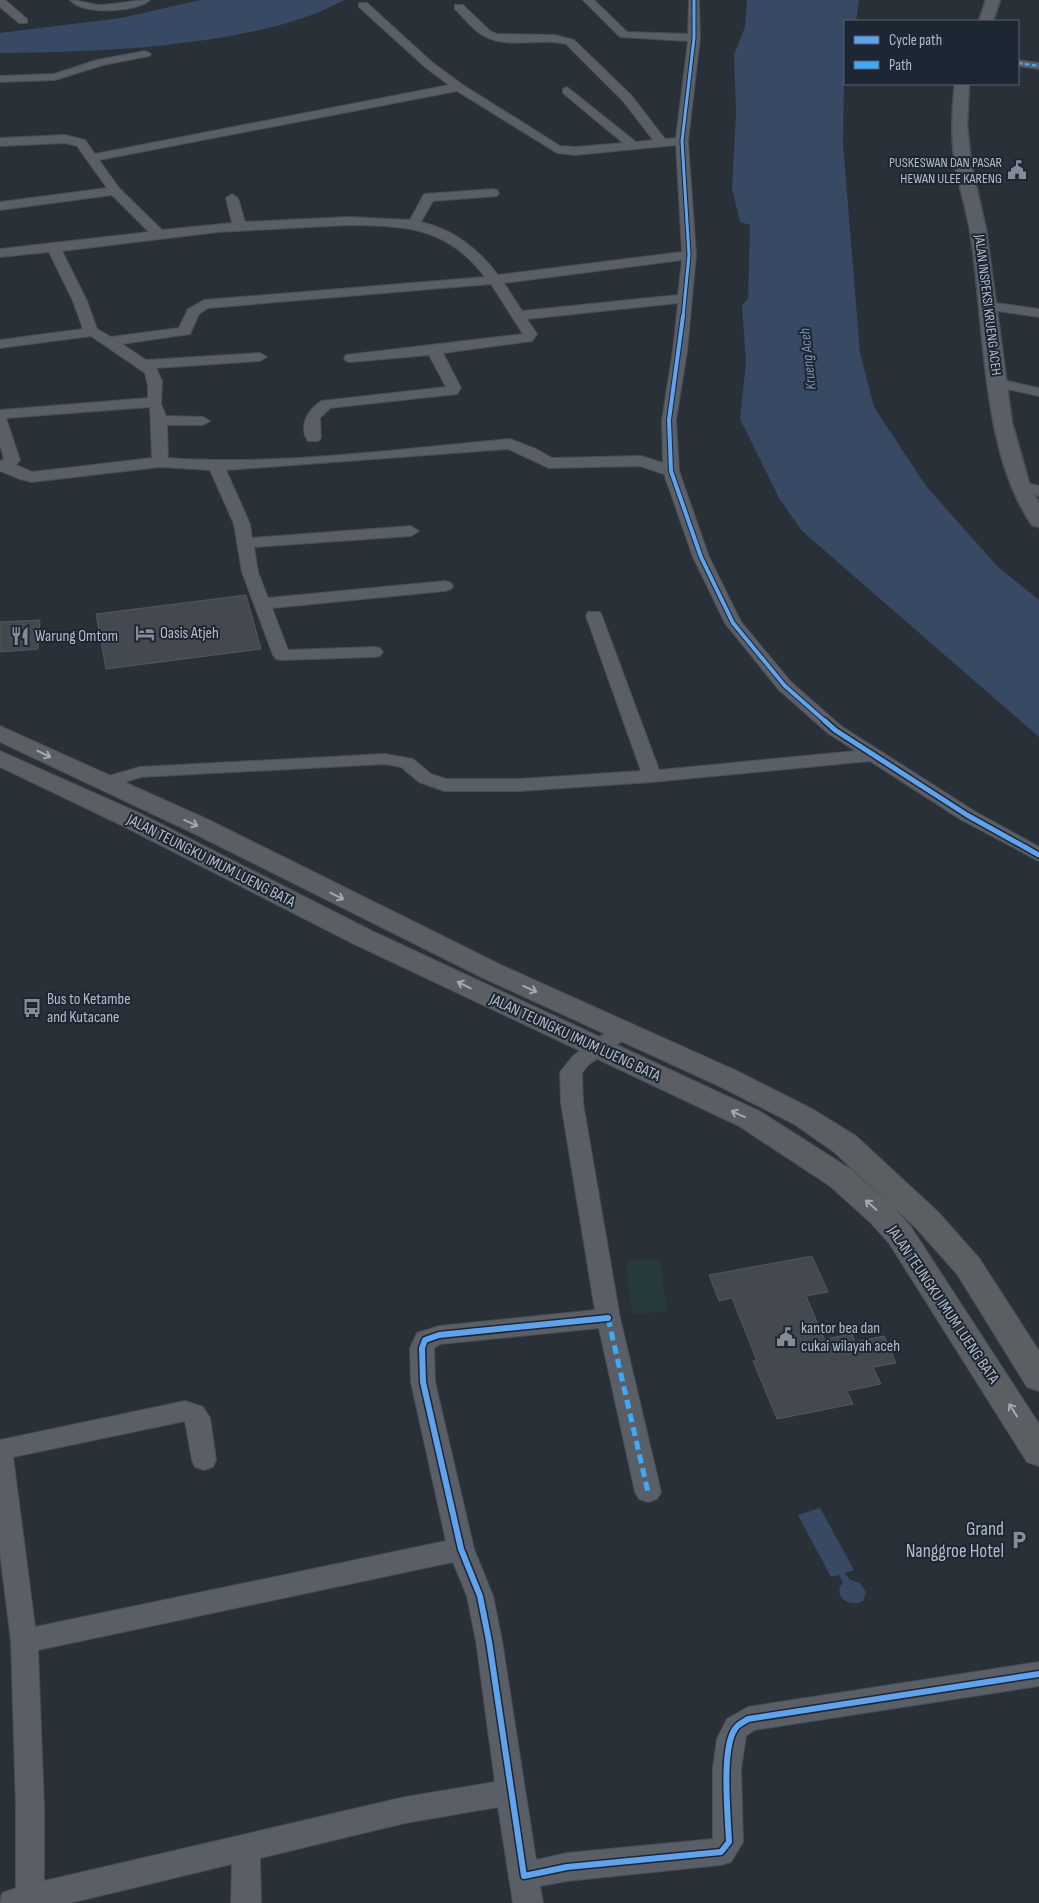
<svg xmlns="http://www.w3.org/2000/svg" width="1039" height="1903" font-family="'Sofia Sans Condensed',sans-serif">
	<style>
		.green { fill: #273a3e }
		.water { fill: #384963 }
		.building { fill: #444950; stroke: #52575f }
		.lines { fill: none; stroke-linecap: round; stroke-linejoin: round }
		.minor-casing { stroke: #484c53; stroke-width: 2 }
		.tertiary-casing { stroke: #484c53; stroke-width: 3 }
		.trunk-casing { stroke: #474c53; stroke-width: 2 }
		.minor { fill: #5a5e66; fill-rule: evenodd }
		.tertiary { fill: #5a5e66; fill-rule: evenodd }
		.trunk { fill: #5b5f64; fill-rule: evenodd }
		.quiet-far1 { stroke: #3fa9f5; stroke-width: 2.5; stroke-dasharray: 4.5 2.5; stroke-linecap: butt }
		.quiet { stroke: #3fa9f5; stroke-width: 5; stroke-dasharray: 9 5; stroke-linecap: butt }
		.cycleway-far3-casing { stroke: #1d2633; stroke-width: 5 }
		.cycleway-far2-casing { stroke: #1d2633; stroke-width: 6 }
		.cycleway-far1-casing { stroke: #1d2633; stroke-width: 8 }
		.cycleway-casing { stroke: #1d2633; stroke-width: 9 }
		.cycleway-far3 { stroke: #60a3ed; stroke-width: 3 }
		.cycleway-far2 { stroke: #60a3ed; stroke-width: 4 }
		.cycleway-far1 { stroke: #60a3ed; stroke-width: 5 }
		.cycleway { stroke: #60a3ed; stroke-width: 6 }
		.oneway { stroke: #a2a9b5 }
		.labels { text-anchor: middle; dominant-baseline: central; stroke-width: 4; stroke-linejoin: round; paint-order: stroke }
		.far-poi-label { font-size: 14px; fill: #b4bcc9; stroke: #1d2633; text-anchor: end }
		.far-street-label { font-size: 14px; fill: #b4bcc9; stroke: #1d2633 }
		.far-water-label { font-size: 15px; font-style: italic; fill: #7c92b1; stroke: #1d2633 }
		.poi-label { font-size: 16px; fill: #b4bcc9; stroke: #1d2633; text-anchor: start }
		.street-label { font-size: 16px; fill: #b4bcc9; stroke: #1d2633 }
		.near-poi-label { font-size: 19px; fill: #b4bcc9; stroke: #1d2633; text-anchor: end }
	</style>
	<rect width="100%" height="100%" fill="#2a3038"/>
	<!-- green -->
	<path class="green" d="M 660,1260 L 667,1312 L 632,1314 L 626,1261 Z"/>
	<!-- water -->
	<path class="water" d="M 200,0 L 345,0 C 331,6 317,14 303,18 C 212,48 95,52 0,53 L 0,33 L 121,18 Z
		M 747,0 L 859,0 L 856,21 L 845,21 L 843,144 L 860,353 L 874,407 L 926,486 L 998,567 L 1039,600 L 1039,737 L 802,531 L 779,498 L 740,419 L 746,362 L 742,305 L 748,299 L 750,225 L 740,222 L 732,188 L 736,113 L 734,55 L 745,27 Z
		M 820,1508 L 854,1570 L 845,1573 L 850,1580 L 860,1583 L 866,1592 L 863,1601 C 849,1608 832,1596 843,1582 L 839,1575 L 831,1577 L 798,1515 Z"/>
	<!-- building -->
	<path class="building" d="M 246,595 L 261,649 L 106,669 L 96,614 Z
		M 40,620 L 38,649 L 0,652 L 0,622 Z
		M 812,1256 L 828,1292 L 806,1296 L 824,1339 L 852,1334 L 855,1342 L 884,1336 L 896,1363 L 873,1367 L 881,1384 L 847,1391 L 853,1404 L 777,1419 L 753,1361 L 757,1361 L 732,1298 L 719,1301 L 709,1275 Z"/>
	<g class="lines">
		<!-- minor casing -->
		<g class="minor-casing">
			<path id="minor" d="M 0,0 L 5,0 L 27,19 L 27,23 L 19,23 L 0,7 Z
				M 70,0 C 81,0 90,5 101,5 C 118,4 134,0 150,0 C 137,12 84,16 70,0 Z
				M 583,0 L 594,0 L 627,32 L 688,34 L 689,0 L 699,0 L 700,38 L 688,141 L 696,255 L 687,351 L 676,420 L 679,471 L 709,557 L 741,622 L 791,682 L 841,726 L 974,811 L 1039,847 L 1039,861 L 960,819 L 870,761 L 652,782 L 520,791 L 444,791 L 419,782 L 401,767 L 385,764 L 141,777 L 104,789 L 98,787 L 95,783 L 98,779 L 140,767 L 385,754 L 413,759 L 431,774 L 446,779 L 520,779 L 641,771 L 586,616 L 588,612 L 600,612 L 602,616 L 659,770 L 856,751 L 829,734 L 779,690 L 725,623 L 693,557 L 664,474 L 640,466 L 549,468 L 508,449 L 226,470 L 250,524 L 252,538 L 411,526 L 419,531 L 411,536 L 254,547 L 258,572 L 268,598 L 445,581 L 451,583 L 453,586 L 451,589 L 445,591 L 272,608 L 288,650 L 374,647 L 380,648 L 383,652 L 380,656 L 374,657 L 282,660 L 276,659 L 273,655 L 242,572 L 234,524 L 210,470 L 160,467 L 32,482 L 20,479 L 0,471 L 0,461 L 4,459 L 0,445 L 0,410 L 148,398 L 148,385 L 145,373 L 91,336 L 0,348 L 0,340 L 83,329 L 73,301 L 49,252 L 0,257 L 0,249 L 149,232 L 112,195 L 0,210 L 0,202 L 107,188 L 77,146 L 65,143 L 0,146 L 0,138 L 65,135 L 85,140 L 95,154 L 449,85 L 425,67 L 359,7 L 359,3 L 367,3 L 433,63 L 463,85 L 560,146 L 575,147 L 623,143 L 563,93 L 563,89 L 567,87 L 636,142 L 653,140 L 623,101 L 566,44 C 540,37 509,50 484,36 C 473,30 464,18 455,9 L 455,5 L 463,5 L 490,31 L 497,34 L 555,35 L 574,40 L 631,95 L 665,139 L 676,138 L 688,41 L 620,37 ZM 457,91 L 557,153 L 575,155 L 676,145 L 682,252 L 498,275 C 478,249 455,230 421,222 L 433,201 L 497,196 L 499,193 L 497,190 L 493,189 L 424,194 L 410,220 L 349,217 L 245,222 L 238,198 L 232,194 L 226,198 L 232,223 L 162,230 L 119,188 L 99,160 ZM 349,225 C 407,226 447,227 485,277 L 204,300 L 188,309 L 179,328 L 111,337 L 97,329 L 87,301 L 62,251 L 218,232 ZM 682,260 L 678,295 L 522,311 L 504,283 ZM 491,284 L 523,334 L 346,355 L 344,358 L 346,361 L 351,362 L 429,355 L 446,387 L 321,401 C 308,410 298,426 308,441 L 318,441 L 321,438 L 320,418 L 330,408 L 457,394 L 461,388 L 443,353 L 532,341 L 537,334 L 527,319 L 678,303 L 673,351 L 662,420 L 663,463 L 641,456 L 552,458 L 536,449 L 510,439 C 398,449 280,466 168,458 L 167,425 L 203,425 L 210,421 L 203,417 L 166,416 L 161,404 L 162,381 L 156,368 L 260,361 L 267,357 L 260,353 L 146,360 L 122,344 L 190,334 L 199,314 L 208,308 ZM 150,407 L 152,458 L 32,472 L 16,465 L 20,460 L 6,418 Z
				M 145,51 L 151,54 L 149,56 L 103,65 L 55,80 L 0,82 L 0,76 L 54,74 L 97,60 Z
				M 1018,60 L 1039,63 L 1039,69 L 1018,66 Z
				M 988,302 L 1039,309 L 1039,317 L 983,309 L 981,306 Z
				M 998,379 L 1039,388 L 1039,396 L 993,386 L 991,383 Z
				M 1020,481 L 1039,486 L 1039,496 L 1015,489 L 1012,486 L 1015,483 Z
				M 622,1024 L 629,1026 L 632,1031 L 629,1036 L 588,1065 L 582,1073 L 583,1103 L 620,1318 L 661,1492 L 657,1499 L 648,1502 L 639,1499 L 635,1492 L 599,1328 L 440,1344 L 434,1348 L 435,1382 L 474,1549 L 493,1596 L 502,1641 L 536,1860 L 567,1853 L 713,1839 L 713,1768 L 717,1739 L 727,1719 L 748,1707 L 1039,1662 L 1039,1686 L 754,1730 L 746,1736 L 741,1768 L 743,1842 L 731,1862 L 721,1865 L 567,1881 L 540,1886 L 543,1903 L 513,1903 L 498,1807 L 405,1823 L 260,1858 L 261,1903 L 231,1903 L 232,1864 L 70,1903 L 0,1903 L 2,1893 L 16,1888 L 16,1807 L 11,1641 L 0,1553 L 0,1440 L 185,1401 L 203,1407 L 210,1418 L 216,1460 L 213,1467 L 204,1470 L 195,1467 L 192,1460 L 185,1421 L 13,1457 L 35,1627 L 446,1541 L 411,1382 L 410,1348 L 417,1333 L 439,1326 L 595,1310 L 561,1103 L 560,1072 L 564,1067 L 574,1055 L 615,1026 ZM 453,1562 L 467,1596 L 476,1641 L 495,1782 L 405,1797 L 44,1881 L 44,1807 L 38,1650 Z"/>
		</g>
		<!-- tertiary casing -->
		<g class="tertiary-casing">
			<path id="tertiary" d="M 986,0 L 1000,0 L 993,21 L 979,21 Z
				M 955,84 L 969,84 L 967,125 L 971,163 L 986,230 L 1012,423 L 1030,486 L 1039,503 L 1039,527 L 1032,525 C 980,450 985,319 970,230 C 966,208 959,186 955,163 C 951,137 952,110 955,84 Z"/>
		</g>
		<!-- trunk casing -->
		<g class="trunk-casing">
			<path id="trunk" d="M 0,726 L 211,821 L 501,965 L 739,1072 L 814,1110 L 856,1136 L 938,1212 L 979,1258 L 1039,1351 L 1039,1391 L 1027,1387 L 957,1274 L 916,1228 L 834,1152 L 794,1124 L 719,1086 L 481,977 L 193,833 L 0,742 Z
				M 0,751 L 139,813 L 372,931 L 761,1112 L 852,1170 L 893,1207 L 911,1227 L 1039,1424 L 1039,1466 L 1027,1462 L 889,1243 L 871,1223 L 830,1186 L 739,1126 L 352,943 L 121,825 L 0,767 Z"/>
		</g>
		<!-- minor -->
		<use href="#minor" class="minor"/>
		<!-- tertiary -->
		<use href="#tertiary" class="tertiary"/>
		<!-- trunk -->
		<use href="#trunk" class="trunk"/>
		<!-- quiet-far1 -->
		<path class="quiet-far1" d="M 1018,63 L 1039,66"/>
		<!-- quiet -->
		<path class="quiet" d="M 608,1318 L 648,1492"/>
		<!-- cycleway-far3 casing -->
		<g class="cycleway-far3-casing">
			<path id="cycleway-far3" d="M 683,317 L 689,255 L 682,141 L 694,38 L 694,0"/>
		</g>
		<!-- cycleway-far2 casing -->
		<g class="cycleway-far2-casing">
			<path id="cycleway-far2" d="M 683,316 L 669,420 L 671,471 L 701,557 L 733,623 L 785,686 L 826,722"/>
		</g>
		<!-- cycleway-far1 casing -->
		<g class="cycleway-far1-casing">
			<path id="cycleway-far1" d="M 825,721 L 835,730 L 967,815 L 1039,855"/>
		</g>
		<!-- cycleway casing -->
		<g class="cycleway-casing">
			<path id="cycleway" d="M 608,1318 L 439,1335 L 425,1340 L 422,1348 L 423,1382 L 461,1549 L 480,1596 L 489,1641 L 524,1876 L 567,1867 L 721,1852 L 729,1842 C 728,1816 721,1749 735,1729 C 738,1724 744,1722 748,1719 L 1039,1674"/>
		</g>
		<!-- cycleway-far3 -->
		<use href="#cycleway-far3" class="cycleway-far3"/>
		<!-- cycleway-far2 -->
		<use href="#cycleway-far2" class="cycleway-far2"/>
		<!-- cycleway-far1 -->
		<use href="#cycleway-far1" class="cycleway-far1"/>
		<!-- cycleway -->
		<use href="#cycleway" class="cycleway"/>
	</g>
	<!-- one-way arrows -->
	<defs><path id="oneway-shaft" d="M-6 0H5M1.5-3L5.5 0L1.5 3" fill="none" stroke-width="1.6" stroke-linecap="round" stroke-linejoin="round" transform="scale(1.25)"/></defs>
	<g class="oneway">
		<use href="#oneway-shaft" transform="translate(44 754) rotate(26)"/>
		<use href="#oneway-shaft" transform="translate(191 823) rotate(24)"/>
		<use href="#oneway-shaft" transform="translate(337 896) rotate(27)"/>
		<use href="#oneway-shaft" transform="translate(464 985) rotate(-154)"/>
		<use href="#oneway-shaft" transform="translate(530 989) rotate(24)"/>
		<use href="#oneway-shaft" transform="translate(738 1114) rotate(-155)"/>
		<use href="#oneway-shaft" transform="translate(871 1205) rotate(-138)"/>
		<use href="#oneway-shaft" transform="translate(1013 1410) rotate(-122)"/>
	</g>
	<!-- icons -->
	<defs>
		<g id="civic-bare" transform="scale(1.5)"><path d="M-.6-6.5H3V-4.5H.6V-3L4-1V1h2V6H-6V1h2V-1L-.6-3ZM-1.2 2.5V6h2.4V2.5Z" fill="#848b96" stroke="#1d2633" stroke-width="2.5" paint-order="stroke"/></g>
		<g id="hotel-bare" transform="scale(1.5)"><path d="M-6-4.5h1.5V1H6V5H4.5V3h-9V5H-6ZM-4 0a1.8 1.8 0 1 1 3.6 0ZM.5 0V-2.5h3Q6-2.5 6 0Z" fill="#848b96" stroke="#1d2633" stroke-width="2.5" paint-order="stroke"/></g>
		<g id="restaurant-bare" transform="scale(1.5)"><path d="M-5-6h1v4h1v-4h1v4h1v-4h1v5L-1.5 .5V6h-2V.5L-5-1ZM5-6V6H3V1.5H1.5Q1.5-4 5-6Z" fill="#848b96" stroke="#1d2633" stroke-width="2.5" paint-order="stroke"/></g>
		<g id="bus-bare" transform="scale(1.5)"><path d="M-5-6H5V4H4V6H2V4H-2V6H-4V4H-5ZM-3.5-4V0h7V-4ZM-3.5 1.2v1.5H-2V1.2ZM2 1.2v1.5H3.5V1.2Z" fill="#848b96" stroke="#1d2633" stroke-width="2.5" paint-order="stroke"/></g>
		<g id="parking-bare" transform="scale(1.5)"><path d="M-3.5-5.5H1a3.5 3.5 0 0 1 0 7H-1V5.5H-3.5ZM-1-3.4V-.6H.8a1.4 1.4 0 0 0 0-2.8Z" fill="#848b96" stroke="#1d2633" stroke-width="2.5" paint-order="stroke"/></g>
	</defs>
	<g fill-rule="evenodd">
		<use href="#civic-bare" x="1017" y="170"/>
		<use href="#hotel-bare" x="145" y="633"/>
		<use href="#restaurant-bare" x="20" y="636"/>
		<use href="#bus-bare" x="32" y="1008"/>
		<use href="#civic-bare" x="786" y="1337"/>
		<use href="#parking-bare" x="1019" y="1540"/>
	</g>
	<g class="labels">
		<!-- far-poi labels -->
		<g class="far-poi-label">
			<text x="1002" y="162">PUSKESWAN DAN PASAR<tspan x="1002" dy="16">HEWAN ULEE KARENG</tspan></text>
		</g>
		<!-- far-street labels -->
		<g class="far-street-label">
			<text transform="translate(988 305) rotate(83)">JALAN INSPEKSI KRUENG ACEH</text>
		</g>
		<!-- far-water labels -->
		<g class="far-water-label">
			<text transform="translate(808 359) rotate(-96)">Krueng Aceh</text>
		</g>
		<!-- poi labels -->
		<g class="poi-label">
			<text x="160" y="633">Oasis Atjeh</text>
			<text x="35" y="636">Warung Omtom</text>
			<text x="47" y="999">Bus to Ketambe<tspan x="47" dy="18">and Kutacane</tspan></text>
			<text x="801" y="1328">kantor bea dan<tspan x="801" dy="18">cukai wilayah aceh</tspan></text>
		</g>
		<!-- street labels -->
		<g class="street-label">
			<text transform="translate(211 861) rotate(27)">JALAN TEUNGKU IMUM LUENG BATA</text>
			<text transform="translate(575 1038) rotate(25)">JALAN TEUNGKU IMUM LUENG BATA</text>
			<text transform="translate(943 1305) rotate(56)">JALAN TEUNGKU IMUM LUENG BATA</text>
		</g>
		<!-- near-poi labels -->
		<g class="near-poi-label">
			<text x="1004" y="1529">Grand<tspan x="1004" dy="22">Nanggroe Hotel</tspan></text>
		</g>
	</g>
	<!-- legend -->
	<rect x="844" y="20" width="175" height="65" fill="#1d2633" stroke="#59626f"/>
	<rect x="854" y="36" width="25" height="8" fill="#60a3ed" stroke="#59626f"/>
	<text x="889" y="45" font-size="15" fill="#b4bcc9">Cycle path</text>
	<rect x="854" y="61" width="25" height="8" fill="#3fa9f5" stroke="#59626f"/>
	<text x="889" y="70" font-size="15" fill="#b4bcc9">Path</text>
</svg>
